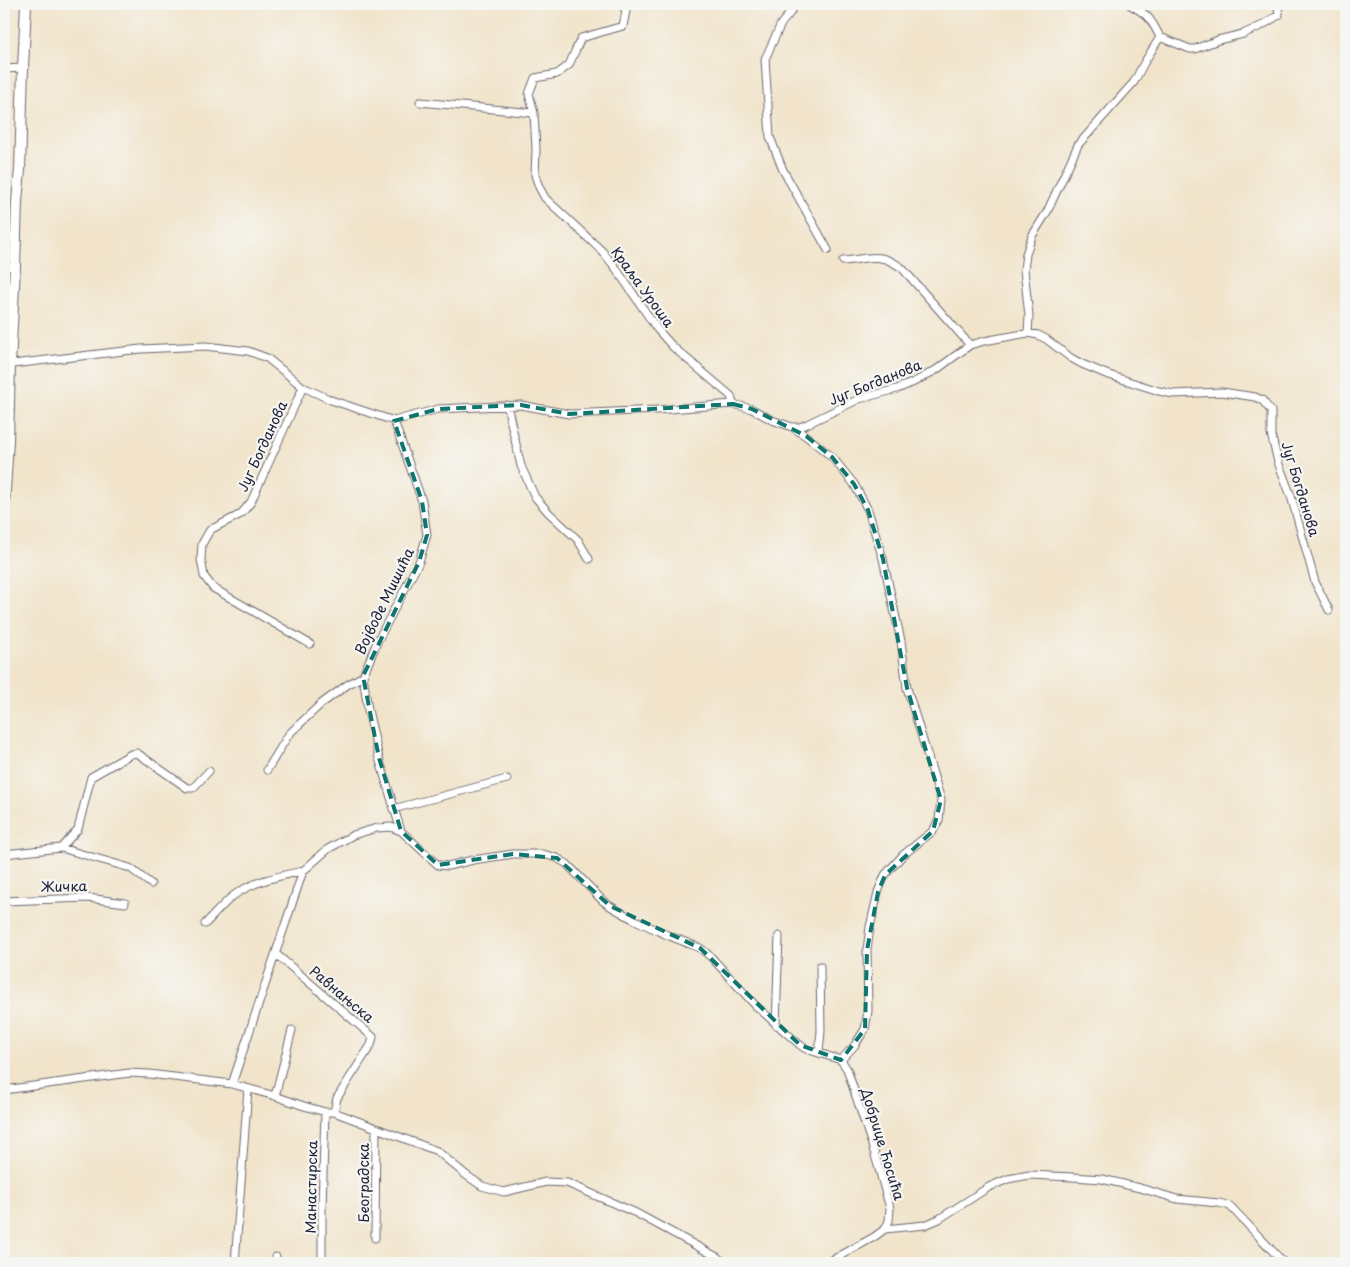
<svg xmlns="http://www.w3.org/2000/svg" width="1350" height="1267" font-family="'Playpen Sans',sans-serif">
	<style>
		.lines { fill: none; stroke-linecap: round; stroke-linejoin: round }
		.street-casing { stroke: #6a666d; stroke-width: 9 }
		.secondary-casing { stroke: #6a666d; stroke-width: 12 }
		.street { stroke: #fff; stroke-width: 7 }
		.secondary { stroke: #fff; stroke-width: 10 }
		.marked { fill: none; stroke: #0f766e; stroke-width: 4; stroke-dasharray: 10 6; stroke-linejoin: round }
		.labels { text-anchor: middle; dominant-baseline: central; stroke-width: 4.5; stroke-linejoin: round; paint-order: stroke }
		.street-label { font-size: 14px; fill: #22223b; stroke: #f6f6f2 }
	</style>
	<rect width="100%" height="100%" fill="#f6f6f2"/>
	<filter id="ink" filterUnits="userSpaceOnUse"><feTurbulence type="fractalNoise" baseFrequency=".02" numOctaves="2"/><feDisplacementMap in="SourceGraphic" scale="10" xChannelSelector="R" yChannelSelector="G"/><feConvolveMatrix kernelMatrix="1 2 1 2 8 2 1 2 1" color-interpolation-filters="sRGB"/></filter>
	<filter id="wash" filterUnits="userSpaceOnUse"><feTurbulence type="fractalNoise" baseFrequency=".0096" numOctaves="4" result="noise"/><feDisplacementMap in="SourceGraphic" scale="20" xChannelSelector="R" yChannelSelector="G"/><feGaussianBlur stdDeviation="1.12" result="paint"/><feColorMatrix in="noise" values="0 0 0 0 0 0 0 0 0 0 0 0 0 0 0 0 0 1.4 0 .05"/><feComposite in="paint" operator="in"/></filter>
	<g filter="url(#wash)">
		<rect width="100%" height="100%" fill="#f1e4cb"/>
	</g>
	<g filter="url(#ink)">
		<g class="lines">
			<!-- street casing -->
			<g class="street-casing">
				<path id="street" d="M 621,4 L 626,11 L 623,26 L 581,38 L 569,65 L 557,74 L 535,78 L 529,94 L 534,113 L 536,149 L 535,175 L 539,187 L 545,198 L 602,251 L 615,267 L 657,329 L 673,347 L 731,396 L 733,404
					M 795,4 L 790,13 L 781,24 L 765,59 L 770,137 L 783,170 L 828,250
					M 1129,4 C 1148,15 1150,17 1160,37
					M 4,69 L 23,68
					M 420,102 L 534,113
					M 4,236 L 16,240
					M 843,261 C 869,259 878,251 902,268 L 970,345
					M 4,266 L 15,267
					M 1028,333 L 1029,316 L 1024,270 L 1026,254 L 1032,236 L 1047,212 L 1078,145 L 1134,82 L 1144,63 L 1160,37 L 1190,49 L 1195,49 L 1218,40 L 1243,34 L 1261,26 L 1279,15 L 1278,8 L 1275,4
					M 4,365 L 141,349 L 205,346 L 248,351 L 267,358 L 303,387 L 331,400 L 394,421 L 438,409 L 521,405 L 569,414 L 657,410 L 733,404 L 752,409 L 772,420 L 792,427 L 800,427 L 807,424 L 859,399 L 897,389 L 914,382 L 936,370 L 970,345 L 984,341 L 1028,333 L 1038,335 L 1046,339 L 1071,358 L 1082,364 L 1106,374 L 1159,391 L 1173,394 L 1222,392 L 1255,397 L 1262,400 L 1271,411 L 1271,434 L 1278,462 L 1291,496 L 1315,582 L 1329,610
					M 303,387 L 251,502 L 241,514 L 210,530 L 202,544 L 201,559 L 204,576 L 213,588 L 310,644
					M 507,405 L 521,466 L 535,497 L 549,513 L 578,540 L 589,559
					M 394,421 L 422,501 L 427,535 L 419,562 L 377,642 L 363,676 L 368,710 L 379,758 L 401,831 L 438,865 L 448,866 L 473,860 L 513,854 L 543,854 L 557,858 L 567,864 L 603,901 L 610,906 L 633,919 L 667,935 L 700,948 L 711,957 L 755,1005 L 800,1045 L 806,1049 L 841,1060
					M 792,427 L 806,436 L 832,457 L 854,484 L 868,510 L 883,559 L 901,641 L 907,688 L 941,800 L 939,820 L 933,831 L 903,855 L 885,875 L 878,892 L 870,927 L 867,950 L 868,1011 L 865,1029 L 855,1045 L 841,1060
					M 267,770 L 289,734 L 321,704 L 347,685 L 363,676
					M 393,809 L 507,779
					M 61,848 L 78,829 L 91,777 L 131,754 L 137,753 L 187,788 L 193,788 L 209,771
					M 4,854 L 61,848 L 130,868 L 151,884
					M 4,901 L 88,898 L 125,903
					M 205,924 C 214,915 223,904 233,896 C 253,881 279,876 303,871
					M 276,954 L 373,1037 L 371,1045 L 337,1098 L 334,1112
					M 776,1025 L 779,936
					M 819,1052 L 821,1031 L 820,966
					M 232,1084 L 303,871 L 328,849 L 353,835 L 377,828 L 391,827 L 401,831
					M 4,1090 L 129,1073 L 149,1074 L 232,1084 L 275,1096 L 304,1106 L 325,1112 L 334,1112 L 437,1151 L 466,1175 L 482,1186 L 504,1192 L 546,1182 L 567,1183 L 636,1213 L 717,1257 L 725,1263
					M 275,1096 L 292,1030
					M 885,1229 L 925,1225 L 939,1219 L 989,1187 L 1008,1179 L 1029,1175 L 1073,1177 L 1102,1179 L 1140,1188 L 1177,1199 L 1219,1203 L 1230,1206 L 1284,1263
					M 375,1238 L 376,1128
					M 276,1257 L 277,1263
					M 235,1263 L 248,1089
					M 322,1263 L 322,1206 L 325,1112
					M 827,1263 L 874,1237 L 885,1229 L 889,1221 L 890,1208 L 873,1148 L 847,1069 L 841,1060"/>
			</g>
			<!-- secondary casing -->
			<g class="secondary-casing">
				<path id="secondary" d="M 4,506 L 8,441 L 10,364 L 15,267 L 17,201 L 20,170 L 23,68 L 26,4"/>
			</g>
			<!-- street -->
			<use href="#street" class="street"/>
			<!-- secondary -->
			<use href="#secondary" class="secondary"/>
		</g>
	</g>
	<!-- marked area -->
	<path class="marked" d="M 733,404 L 752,409 L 806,436 L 832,457 L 854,484 L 868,510 L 883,559 L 907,688 L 941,800 L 933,831 L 885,875 L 878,892 L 867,950 L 865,1029 L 841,1060 L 800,1045 L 700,948 L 610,906 L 557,858 L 513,854 L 438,865 L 401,831 L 379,758 L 363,676 L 419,562 L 427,535 L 422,501 L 394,421 L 438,409 L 521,405 L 569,414 Z"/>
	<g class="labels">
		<!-- street labels -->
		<g class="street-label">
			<text transform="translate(643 287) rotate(54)">Краља Уроша</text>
			<text transform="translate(875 382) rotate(-22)">Југ Богданова</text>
			<text transform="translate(262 446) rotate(-65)">Југ Богданова</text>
			<text transform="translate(1301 489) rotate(73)">Југ Богданова</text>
			<text transform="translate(384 601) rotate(-64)">Војводе Мишића</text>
			<text transform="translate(64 886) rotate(-1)">Жичка</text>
			<text transform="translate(342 994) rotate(40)">Равнањска</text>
			<text transform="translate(883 1144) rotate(73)">Добрице Ћосића</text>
			<text transform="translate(363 1183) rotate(-90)">Београдска</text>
			<text transform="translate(311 1187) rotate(-89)">Манастирска</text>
		</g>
	</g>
	<!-- margin -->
	<rect width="1350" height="1267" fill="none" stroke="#f6f6f2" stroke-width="20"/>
</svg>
